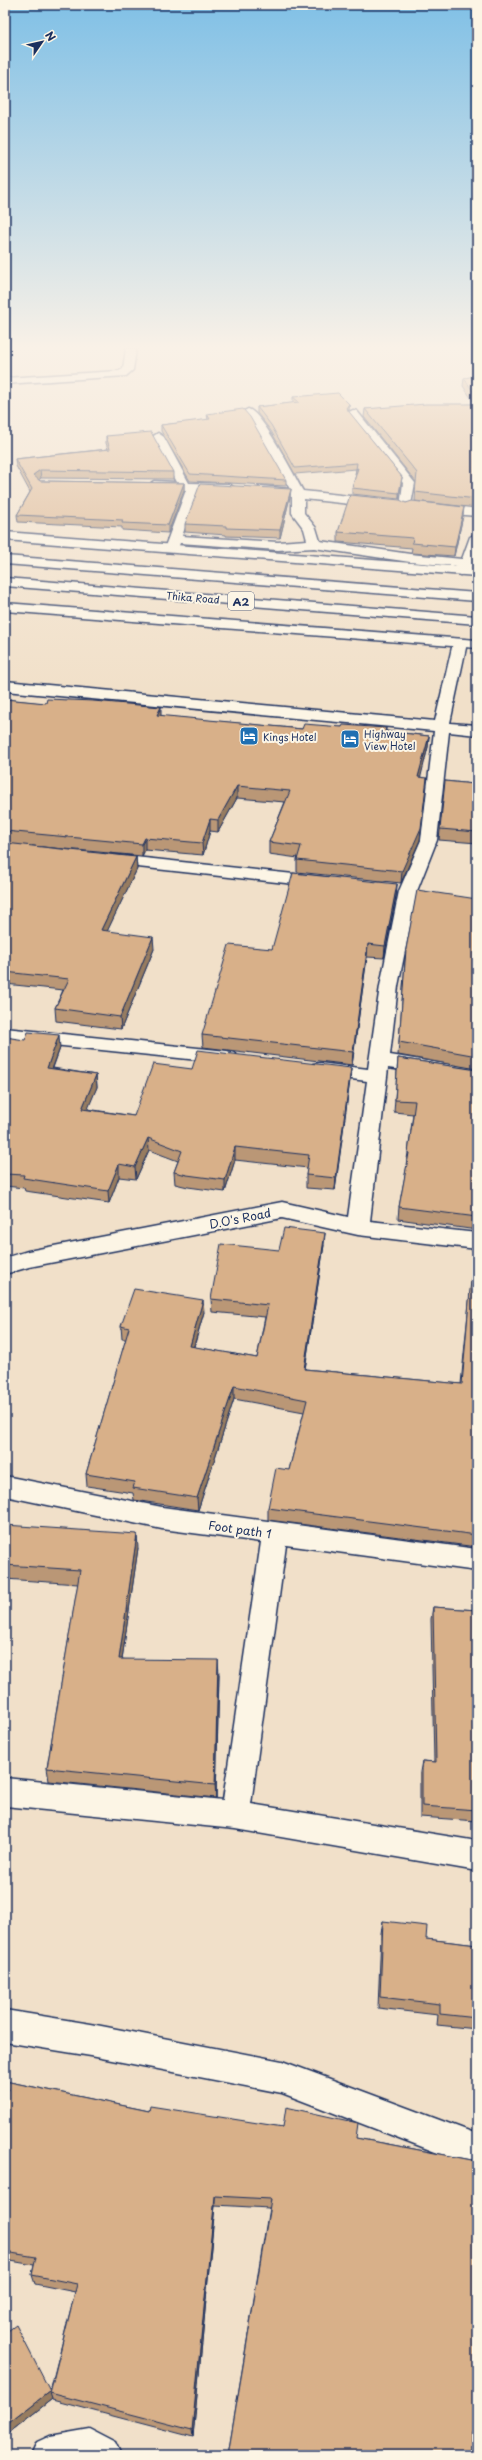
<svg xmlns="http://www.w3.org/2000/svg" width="482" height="2460" font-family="'Playpen Sans',sans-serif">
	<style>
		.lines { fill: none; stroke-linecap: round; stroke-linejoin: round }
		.street-casing { stroke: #1b2f5e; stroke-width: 3 }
		.secondary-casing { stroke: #1b2f5e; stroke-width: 3 }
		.highway-casing { stroke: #1b2f5e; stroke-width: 3 }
		.street { fill: #fcf5e5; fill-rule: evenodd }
		.secondary { fill: #fcf5e5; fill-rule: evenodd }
		.highway { fill: #fcf5e5; fill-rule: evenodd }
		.wall { fill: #ba9776; stroke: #1b2f5e }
		.shaded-wall { fill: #977b60; stroke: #1b2f5e }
		.building { fill: #d8b089; stroke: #1b2f5e }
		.labels { text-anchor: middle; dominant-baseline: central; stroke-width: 4; stroke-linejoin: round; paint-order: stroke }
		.far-street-label { font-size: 10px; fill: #1b2f5e; stroke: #fcf5e5 }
		.far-poi-label { font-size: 10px; fill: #1b2f5e; stroke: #fcf5e5; text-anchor: start }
		.shield { fill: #fcf5e5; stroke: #5e6a86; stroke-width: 1 }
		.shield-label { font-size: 11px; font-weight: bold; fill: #1b2f5e }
		.street-label { font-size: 12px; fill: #1b2f5e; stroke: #fcf5e5 }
	</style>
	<rect width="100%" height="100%" fill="#f1e0c9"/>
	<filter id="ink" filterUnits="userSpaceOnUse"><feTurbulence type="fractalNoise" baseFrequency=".025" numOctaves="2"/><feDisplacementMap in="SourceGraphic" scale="8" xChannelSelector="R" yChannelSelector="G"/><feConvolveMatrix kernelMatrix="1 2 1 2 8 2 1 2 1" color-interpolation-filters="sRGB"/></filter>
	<g filter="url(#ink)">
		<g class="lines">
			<!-- street casing -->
			<g class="street-casing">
				<path id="street" d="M 126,349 L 136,349 L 133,370 L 126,376 L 5,384 L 5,378 L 119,371 L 123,369 Z
					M 248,409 C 262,412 294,475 303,491 L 378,499 L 384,503 L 378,507 L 304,499 L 304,513 L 316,528 L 320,541 L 410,554 L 462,559 L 470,537 L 477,533 C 477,548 478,571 460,575 L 453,571 L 457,566 L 410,562 L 314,548 L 278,550 L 180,543 L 176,552 L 166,552 L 164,549 L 186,490 L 154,489 L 148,485 L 154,481 L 176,482 L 152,437 L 158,433 L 164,437 L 189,483 L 229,484 L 235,488 L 229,492 L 198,491 L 182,536 L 278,542 L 307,540 L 304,529 L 292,513 L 292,497 L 261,494 L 255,490 L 261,486 L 290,489 L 251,422 L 242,412 Z
					M 353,410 L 357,411 L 415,483 L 410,510 L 406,511 L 400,507 L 403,483 L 347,413 Z
					M 434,505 L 477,508 L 477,516 L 429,512 L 428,509 Z
					M 460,639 L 467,643 L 450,723 L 477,725 L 477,735 L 449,732 L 437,840 L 417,891 L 398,986 L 390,1055 L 477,1069 L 477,1081 L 388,1068 L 370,1221 L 477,1233 L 477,1249 L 358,1235 L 282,1218 L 29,1267 L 5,1274 L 5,1258 L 28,1251 L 282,1202 L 348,1217 L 367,1081 L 320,1075 L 313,1074 L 310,1069 L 313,1064 L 320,1063 L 368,1069 L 380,986 L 399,891 L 421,840 L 434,731 L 5,691 L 5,681 L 435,721 L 453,643 Z
					M 107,854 L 322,877 L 328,878 L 331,882 L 328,886 L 322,887 L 101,863 L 98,859 L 101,855 Z
					M 5,1028 L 227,1051 L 234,1053 L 237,1057 L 234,1061 L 227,1063 L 5,1040 Z
					M 5,1476 L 162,1507 L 477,1549 L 477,1571 L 286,1545 L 251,1804 L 477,1841 L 477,1871 L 235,1829 L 5,1806 L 5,1778 L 223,1800 L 261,1542 L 162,1529 L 5,1496 Z
					M 5,2010 L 91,2024 L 282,2061 L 477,2134 L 477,2168 L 282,2093 L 91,2056 L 5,2042 Z
					M 90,2429 L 115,2442 L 121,2455 L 31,2455 L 37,2442 L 50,2436 Z"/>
			</g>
			<!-- secondary casing -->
			<g class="secondary-casing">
				<path id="secondary" d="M 5,532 L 477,568 L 477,576 L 5,540 Z
					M 5,603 L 477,640 L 477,648 L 5,611 Z"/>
			</g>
			<!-- highway casing -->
			<g class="highway-casing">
				<path id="highway" d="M 5,556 L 477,593 L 477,601 L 5,564 Z
					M 5,578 L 477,616 L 477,624 L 5,586 Z"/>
			</g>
			<!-- street -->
			<use href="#street" class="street"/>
			<!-- secondary -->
			<use href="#secondary" class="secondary"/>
			<!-- highway -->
			<use href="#highway" class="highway"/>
		</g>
		<!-- wall -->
		<path class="wall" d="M 477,376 L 477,508 L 415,501 L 416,482 L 364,417 L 365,409 L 475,404 L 463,386 L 464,378 Z
			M 293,397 L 349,404 L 349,410 L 348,411 L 402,477 L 399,499 L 352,494 L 352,488 L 356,475 L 355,475 L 356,469 L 295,474 L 271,431 L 257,413 L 257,407 L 293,403 Z
			M 207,414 L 286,480 L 286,486 L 190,481 L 161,431 L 161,425 L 208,420 Z
			M 106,436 L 173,472 L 173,479 L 41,478 L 38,480 L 40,481 L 184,483 L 184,490 L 168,533 L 122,530 L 122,527 L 18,522 L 17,515 L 30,492 L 16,466 L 15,459 L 108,449 L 106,443 Z
			M 291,489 L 290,497 L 280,538 L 226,536 L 226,535 L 185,532 L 185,524 Z
			M 406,503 L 463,516 L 454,556 L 411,553 L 412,548 L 338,542 L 338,532 Z
			M 5,699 L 161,716 L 302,729 L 342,727 L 386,728 L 386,731 L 429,736 L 428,747 L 420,777 L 426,789 L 420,840 L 401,883 L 297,872 L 297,860 L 298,858 L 269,854 L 269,842 L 285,802 L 237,798 L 218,832 L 210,831 L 203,855 L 145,850 L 142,856 L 32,846 L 136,857 L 137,869 L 107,931 L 154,949 L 121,1029 L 56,1021 L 55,1008 L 63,990 L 5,984 Z
			M 477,777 L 477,843 L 439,840 L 445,781 L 474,784 Z
			M 397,884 L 396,896 L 384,958 L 367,957 L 352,1065 L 203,1047 L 202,1035 L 272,949 Z
			M 477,899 L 477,1069 L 398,1055 L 406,949 Z
			M 5,1037 L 60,1048 L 53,1068 L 96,1075 L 97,1087 L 87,1109 L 134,1116 L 192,1069 L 351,1068 L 350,1080 L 335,1190 L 306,1188 L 306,1175 L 308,1168 L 235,1160 L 225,1192 L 188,1187 L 175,1184 L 174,1172 L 178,1161 L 149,1150 L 136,1179 L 119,1177 L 109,1203 L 25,1191 L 24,1188 L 5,1186 Z
			M 398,1058 L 477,1070 L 477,1230 L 398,1219 L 399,1207 L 407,1165 L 406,1165 L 408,1153 L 413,1114 L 394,1112 Z
			M 476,1238 L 477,1238 L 477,1547 L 268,1520 L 268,1508 L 289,1470 L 304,1412 L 234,1399 L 198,1510 L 134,1500 L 133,1493 L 87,1486 L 86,1474 L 126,1339 L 122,1339 L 121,1326 L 204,1312 L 194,1347 L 257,1358 L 265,1317 L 212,1312 L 211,1299 L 279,1250 L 324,1245 L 305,1369 L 461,1384 L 469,1303 Z
			M 5,1525 L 138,1548 L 122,1659 L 219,1674 L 216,1798 L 49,1781 L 47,1768 L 78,1584 L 5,1579 Z
			M 433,1607 L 477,1610 L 477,1821 L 420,1817 L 420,1772 L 422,1761 L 434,1762 L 431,1619 Z
			M 383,1921 L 426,1939 L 477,1945 L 477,2029 L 437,2025 L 438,2015 L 378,2008 L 381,1933 Z
			M 5,2081 L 149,2111 L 283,2127 L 356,2138 L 477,2161 L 477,2442 L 471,2440 L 228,2455 L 269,2208 L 215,2205 L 193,2437 L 52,2400 L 52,2399 L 5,2436 L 5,2333 L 50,2391 L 75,2292 L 35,2284 L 32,2275 L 34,2265 L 5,2260 L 5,2088 L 7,2089 Z"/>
		<!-- shaded-wall -->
		<path class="shaded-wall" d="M 349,404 L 349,410 L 346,414 L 346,408 Z
			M 358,468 L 358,475 L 355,475 L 356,469 Z
			M 40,470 L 41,478 L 34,483 L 33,475 Z
			M 402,477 L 401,483 L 399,499 L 399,493 Z
			M 184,483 L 184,490 L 168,533 L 168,525 Z
			M 291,489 L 290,497 L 280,538 L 280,530 Z
			M 464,507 L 463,516 L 454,556 L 455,547 Z
			M 161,707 L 161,718 L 157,715 Z
			M 429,736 L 428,747 L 418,788 L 418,777 Z
			M 427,778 L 420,840 L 401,883 L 402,871 Z
			M 237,786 L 237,798 L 218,832 L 218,820 Z
			M 210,819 L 210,831 L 203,855 L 202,843 Z
			M 145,838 L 145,850 L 142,856 L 142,844 Z
			M 136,857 L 137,869 L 102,942 L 101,930 Z
			M 397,884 L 396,896 L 384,958 L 385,946 Z
			M 153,937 L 154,949 L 121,1029 L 120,1017 Z
			M 368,944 L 367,957 L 352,1065 L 353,1052 Z
			M 59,1035 L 60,1048 L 48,1080 L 47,1068 Z
			M 351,1068 L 350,1080 L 335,1190 L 336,1178 Z
			M 96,1075 L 97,1087 L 83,1121 L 82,1109 Z
			M 148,1138 L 149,1150 L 136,1179 L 135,1167 Z
			M 235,1147 L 235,1160 L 225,1192 L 225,1180 Z
			M 119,1164 L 119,1177 L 109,1203 L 108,1191 Z
			M 325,1233 L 324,1245 L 303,1382 L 304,1369 Z
			M 203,1300 L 204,1312 L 190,1359 L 190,1346 Z
			M 234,1386 L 234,1399 L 198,1510 L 197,1498 Z
			M 137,1534 L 138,1548 L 120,1673 L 119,1659 Z
			M 218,1660 L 219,1674 L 216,1798 L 215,1785 Z
			M 215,2196 L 215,2205 L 193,2437 L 192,2430 Z
			M 50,2391 L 50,2393 L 52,2399 L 5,2436 L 5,2426 Z"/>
		<!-- building -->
		<path class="building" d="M 477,376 L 477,397 L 464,378 Z
			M 338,393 L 349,404 L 346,408 L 402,477 L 399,493 L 352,488 L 358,468 L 356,469 L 357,463 L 295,468 L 271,425 L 257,407 L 299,402 L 293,397 Z
			M 426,404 L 477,404 L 477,499 L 415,492 L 417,473 L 365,409 Z
			M 243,409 L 250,417 L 286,480 L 190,474 L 161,425 L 210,419 L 207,414 Z
			M 151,432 L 173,472 L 40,470 L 33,475 L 40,481 L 184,483 L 168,525 L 122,523 L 123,520 L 17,515 L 32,489 L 15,459 L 110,449 L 106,436 Z
			M 200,484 L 291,489 L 280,530 L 226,528 L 226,526 L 185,524 Z
			M 350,495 L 400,500 L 406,503 L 412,501 L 464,507 L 455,547 L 412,543 L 413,538 L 338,532 Z
			M 5,699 L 46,703 L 47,699 L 93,701 L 161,707 L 157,715 L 302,729 L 304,724 L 342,727 L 343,725 L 386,728 L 385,731 L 429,736 L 418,777 L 427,778 L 421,828 L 402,871 L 297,860 L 301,846 L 269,842 L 290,791 L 237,786 L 218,820 L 210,819 L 202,843 L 145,838 L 142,844 L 5,831 Z
			M 475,777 L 477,777 L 477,832 L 440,829 L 445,781 L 474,784 Z
			M 5,843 L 136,857 L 101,930 L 153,937 L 120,1017 L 55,1008 L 69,979 L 5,972 Z
			M 293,873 L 397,884 L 385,946 L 368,944 L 353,1052 L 202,1035 L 229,945 L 272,949 Z
			M 417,890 L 477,899 L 477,1056 L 399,1042 L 406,949 Z
			M 28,1032 L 59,1035 L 47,1068 L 96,1075 L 82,1109 L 134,1116 L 153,1064 L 192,1069 L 198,1050 L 351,1068 L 336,1178 L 306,1175 L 309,1155 L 235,1147 L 225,1180 L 187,1175 L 174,1172 L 182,1151 L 148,1138 L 135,1167 L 119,1164 L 108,1191 L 23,1178 L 24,1175 L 5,1174 L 5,1037 L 25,1040 Z
			M 398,1058 L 477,1070 L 477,1217 L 399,1207 L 409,1153 L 408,1153 L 415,1101 L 395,1100 Z
			M 284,1228 L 325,1233 L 304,1369 L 462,1384 L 470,1290 L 476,1238 L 477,1238 L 477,1535 L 268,1508 L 276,1468 L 289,1470 L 307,1400 L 234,1386 L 197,1498 L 133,1488 L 135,1482 L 86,1474 L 129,1328 L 121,1326 L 134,1289 L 203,1300 L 190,1346 L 257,1358 L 268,1305 L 211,1299 L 221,1244 L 279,1250 Z
			M 5,1525 L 137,1534 L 119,1659 L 218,1660 L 215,1785 L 47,1768 L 80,1570 L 5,1565 Z
			M 433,1607 L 477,1610 L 477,1810 L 422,1806 L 422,1761 L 436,1762 Z
			M 383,1921 L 427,1926 L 426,1939 L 477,1945 L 477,2018 L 440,2014 L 440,2004 L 380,1997 Z
			M 5,2081 L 149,2111 L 150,2106 L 283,2127 L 286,2107 L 358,2123 L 356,2138 L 477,2161 L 477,2434 L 471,2433 L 470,2455 L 216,2455 L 216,2453 L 228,2455 L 271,2199 L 215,2196 L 192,2430 L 50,2393 L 77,2284 L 32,2275 L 36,2257 L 5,2252 L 5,2088 L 9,2090 Z
			M 16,2325 L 50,2391 L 5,2426 L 5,2333 Z"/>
	</g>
	<!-- sky -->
	<linearGradient id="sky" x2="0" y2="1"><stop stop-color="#80c0e6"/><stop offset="0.5" stop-color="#f9f1e7"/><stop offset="1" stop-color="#f9f1e7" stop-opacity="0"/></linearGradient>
	<rect width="482" height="694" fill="url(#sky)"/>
	<!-- icons -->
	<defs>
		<g id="hotel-square" transform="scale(1)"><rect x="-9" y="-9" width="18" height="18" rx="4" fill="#1f6fb2" stroke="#fcf5e5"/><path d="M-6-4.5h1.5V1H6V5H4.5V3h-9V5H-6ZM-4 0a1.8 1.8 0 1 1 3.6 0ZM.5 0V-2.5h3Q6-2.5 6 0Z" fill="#fff"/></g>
	</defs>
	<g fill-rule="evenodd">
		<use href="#hotel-square" x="249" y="736"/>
		<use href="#hotel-square" x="350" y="739"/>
	</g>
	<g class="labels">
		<!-- far-street labels -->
		<g class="far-street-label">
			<text transform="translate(193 597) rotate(5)">Thika Road</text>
		</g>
		<!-- far-poi labels -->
		<g class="far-poi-label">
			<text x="364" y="733">Highway<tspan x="364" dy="12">View Hotel</tspan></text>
			<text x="263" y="736">Kings Hotel</text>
		</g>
		<!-- shield labels -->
		<rect class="shield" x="228" y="592" width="26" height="18" rx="3"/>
		<g class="shield-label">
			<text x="241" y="601">A2</text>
		</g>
		<!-- street labels -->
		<g class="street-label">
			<text transform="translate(240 1218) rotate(-11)">D.O's Road</text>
			<text transform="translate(240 1529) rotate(8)">Foot path 1</text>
		</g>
	</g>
	<!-- margin -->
	<rect width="482" height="2460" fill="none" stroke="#fcf5e5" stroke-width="20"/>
	<rect x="10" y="10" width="462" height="2440" fill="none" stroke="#1b2f5e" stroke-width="1.5" filter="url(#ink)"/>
	<!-- north arrow -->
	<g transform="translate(42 42) rotate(56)" stroke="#fcf5e5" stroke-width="3" paint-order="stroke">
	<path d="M0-3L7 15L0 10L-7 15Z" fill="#1b2f5e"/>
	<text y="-6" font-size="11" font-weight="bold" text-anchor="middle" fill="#1b2f5e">N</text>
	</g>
</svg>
